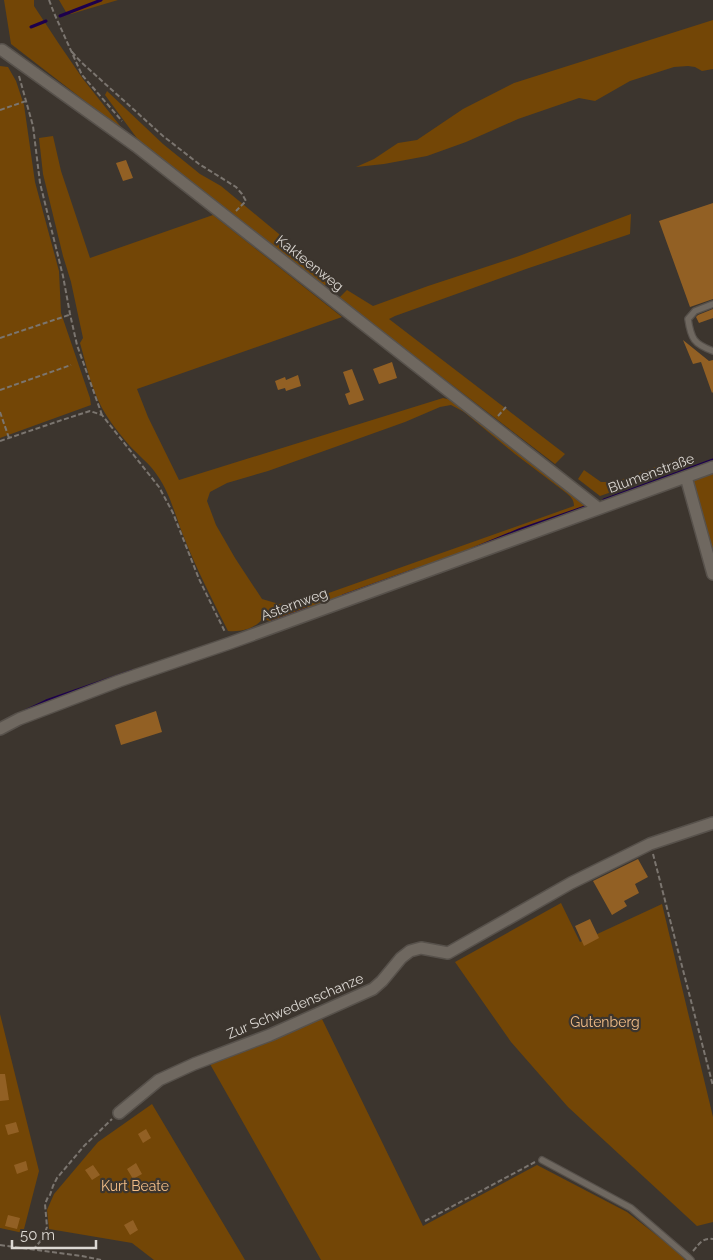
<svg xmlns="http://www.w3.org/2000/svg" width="713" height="1260" font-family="Raleway,sans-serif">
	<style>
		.green { fill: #734606; fill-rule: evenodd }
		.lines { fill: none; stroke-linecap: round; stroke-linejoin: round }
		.stream { stroke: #1d004d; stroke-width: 3 }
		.building { fill: #926024 }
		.service-casing { stroke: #57514b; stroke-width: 8 }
		.minor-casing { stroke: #57514b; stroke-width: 14 }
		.path { stroke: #7b756f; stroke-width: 2; stroke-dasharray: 5 2.5; stroke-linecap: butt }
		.service { stroke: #6f6860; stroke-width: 5.5 }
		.minor { stroke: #6f6860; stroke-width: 11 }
		.labels { text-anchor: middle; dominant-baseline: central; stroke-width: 4.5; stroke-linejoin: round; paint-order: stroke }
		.street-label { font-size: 14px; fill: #dcd8d3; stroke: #3c352e }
		.park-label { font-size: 14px; fill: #f3be88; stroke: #3c352e }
	</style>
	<rect width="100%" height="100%" fill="#3c352e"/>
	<!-- green -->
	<path class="green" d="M 4,0 L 34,0 L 34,6 L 59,44 L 83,79 L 125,132 L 11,44 Z
		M 59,0 L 118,0 L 71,14 L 66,12 Z
		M 713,20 L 713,69 L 702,71 L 695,67 L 688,66 L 674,67 L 630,81 L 595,101 L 579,98 L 518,119 L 466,142 L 427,156 L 384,164 L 356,167 L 374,159 L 398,143 L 417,140 L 463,109 L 514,83 Z
		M 0,66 L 8,67 L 16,81 L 24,105 L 35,182 L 59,271 L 61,313 L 90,398 L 91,405 L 0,438 Z
		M 107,91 L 163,144 L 200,174 L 221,186 L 332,278 L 323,287 L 229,214 L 139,141 L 105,95 Z
		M 53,136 L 61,171 L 90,258 L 213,215 L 342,317 L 137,389 L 148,417 L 179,480 L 443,398 L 456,401 L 583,500 L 586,505 L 584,509 L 526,528 L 443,559 L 285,616 L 270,621 L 263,619 C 253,629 243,632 228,631 C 212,599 196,568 183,535 C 175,515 170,493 157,475 C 150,464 138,455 129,445 C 119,433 109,421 102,408 C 91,388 86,364 80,343 L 83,338 L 71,282 L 63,256 L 43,174 L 39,138 ZM 451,405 L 464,412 L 515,454 L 565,492 C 570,496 574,499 574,506 L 306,601 L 279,604 L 262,599 L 235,558 L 216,525 L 207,501 L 210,492 L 227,483 L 268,471 L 405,422 L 440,407 Z
		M 631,214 L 630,234 L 526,269 L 395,316 L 389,319 L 565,454 L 555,464 L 339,298 L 347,290 L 373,306 L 428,286 L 519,256 Z
		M 680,458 L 692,464 L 600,496 L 578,479 L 584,470 L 601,482 L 615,482 Z
		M 713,472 L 713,556 L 693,479 Z
		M 561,903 L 580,942 L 662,904 L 713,1117 L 713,1222 L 697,1226 L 568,1107 L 511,1042 L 455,962 Z
		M 0,1014 L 39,1171 L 23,1233 L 0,1228 Z
		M 321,1017 L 423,1226 L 537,1165 L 627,1212 L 682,1255 L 685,1260 L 321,1260 L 210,1064 Z
		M 152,1104 L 245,1260 L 154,1260 L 132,1243 L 49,1229 L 47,1210 L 54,1194 L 98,1142 Z"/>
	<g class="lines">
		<!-- stream -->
		<path class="stream" d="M 60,16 L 101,0
			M 31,27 L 46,21
			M 604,500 L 713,460
			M 473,549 L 519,530 L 585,507
			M 343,596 L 415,570
			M 272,622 L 307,609
			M 25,711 L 46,701 L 132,671"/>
	</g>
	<!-- building -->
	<path class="building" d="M 126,160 L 133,178 L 123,181 L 116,163 Z
		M 713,203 L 713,299 L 690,307 L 659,221 Z
		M 713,309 L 713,318 L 699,323 L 696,317 L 698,315 Z
		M 683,340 L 709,361 L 713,360 L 713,392 L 712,393 L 701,362 L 693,364 Z
		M 392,362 L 397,378 L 379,384 L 373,369 Z
		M 352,369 L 364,400 L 349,405 L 345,394 L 350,392 L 343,372 Z
		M 298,375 L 301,386 L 286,391 L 285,388 L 278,390 L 275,381 L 285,377 L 286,380 Z
		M 156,711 L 162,732 L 121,745 L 115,725 Z
		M 638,859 L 648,877 L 635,884 L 639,893 L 624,901 L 627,906 L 612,915 L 593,881 Z
		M 590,919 L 599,938 L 584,946 L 575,926 Z
		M 0,1074 L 5,1074 L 9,1100 L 0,1101 Z
		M 16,1122 L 19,1132 L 8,1135 L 5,1125 Z
		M 146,1129 L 151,1138 L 143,1143 L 138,1134 Z
		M 26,1161 L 28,1170 L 17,1174 L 14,1165 Z
		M 136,1163 L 142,1174 L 133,1179 L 127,1169 Z
		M 93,1165 L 100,1175 L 92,1180 L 85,1170 Z
		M 8,1215 L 20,1218 L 17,1229 L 5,1226 Z
		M 133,1220 L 138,1230 L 130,1235 L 124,1225 Z"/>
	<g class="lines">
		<!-- service casing -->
		<g class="service-casing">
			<path id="service" d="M 713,304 L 695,311 L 688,319 C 691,339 694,344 713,351
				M 542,1160 L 631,1208 L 688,1257 L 691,1260"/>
		</g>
		<!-- minor casing -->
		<g class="minor-casing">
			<path id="minor" d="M 2,50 L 136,146 L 598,508
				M 686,477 L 713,574
				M 0,729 L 19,719 L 119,681 L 230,643 L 713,467
				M 119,1113 L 159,1080 L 194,1064 L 270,1035 L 373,989 L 382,981 L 401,958 L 410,951 L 421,948 L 448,953 L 571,883 L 650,844 L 713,823"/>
		</g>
		<!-- path -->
		<path class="path" d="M 49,0 L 54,13 L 82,75 L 122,121
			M 72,52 L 81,62 L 163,136 L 199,164 L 236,187 L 242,194 L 246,201 L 236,211
			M 19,76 L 33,126 L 40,183 L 63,276 L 70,314 L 77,345 L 102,415
			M 0,110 L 26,101
			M 0,338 L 69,315
			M 0,390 L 71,365
			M 0,412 L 9,438
			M 498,416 L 506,407
			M 0,441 L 62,420 L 90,411 L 102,415 L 159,487 L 173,513 L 199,579 L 225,632
			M 653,854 L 713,1086
			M 425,1221 L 535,1162
			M 0,1245 L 82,1256 L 101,1260
			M 33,1250 L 43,1238 L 47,1227 L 45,1204 L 48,1197 L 50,1195 L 53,1186 L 57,1178 L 84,1146 L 112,1119
			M 693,1251 C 700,1243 702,1238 713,1239"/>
		<!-- service -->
		<use href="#service" class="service"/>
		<!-- minor -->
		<use href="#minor" class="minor"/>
	</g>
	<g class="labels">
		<!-- street labels -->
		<g class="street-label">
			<text transform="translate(310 263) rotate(38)">Kakteenweg</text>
			<text transform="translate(651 473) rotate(-20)">Blumenstraße</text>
			<text transform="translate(294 604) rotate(-20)">Asternweg</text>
			<text transform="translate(295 1006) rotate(-23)">Zur Schwedenschanze</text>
		</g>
		<!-- park labels -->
		<g class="park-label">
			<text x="605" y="1022">Gutenberg</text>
			<text x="135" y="1186">Kurt Beate</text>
		</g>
	</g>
	<!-- scale -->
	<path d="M12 1240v8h84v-8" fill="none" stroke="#dcd8d3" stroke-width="2.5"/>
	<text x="20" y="1240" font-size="15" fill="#dcd8d3" stroke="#3c352e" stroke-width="4" paint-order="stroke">50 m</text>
</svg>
